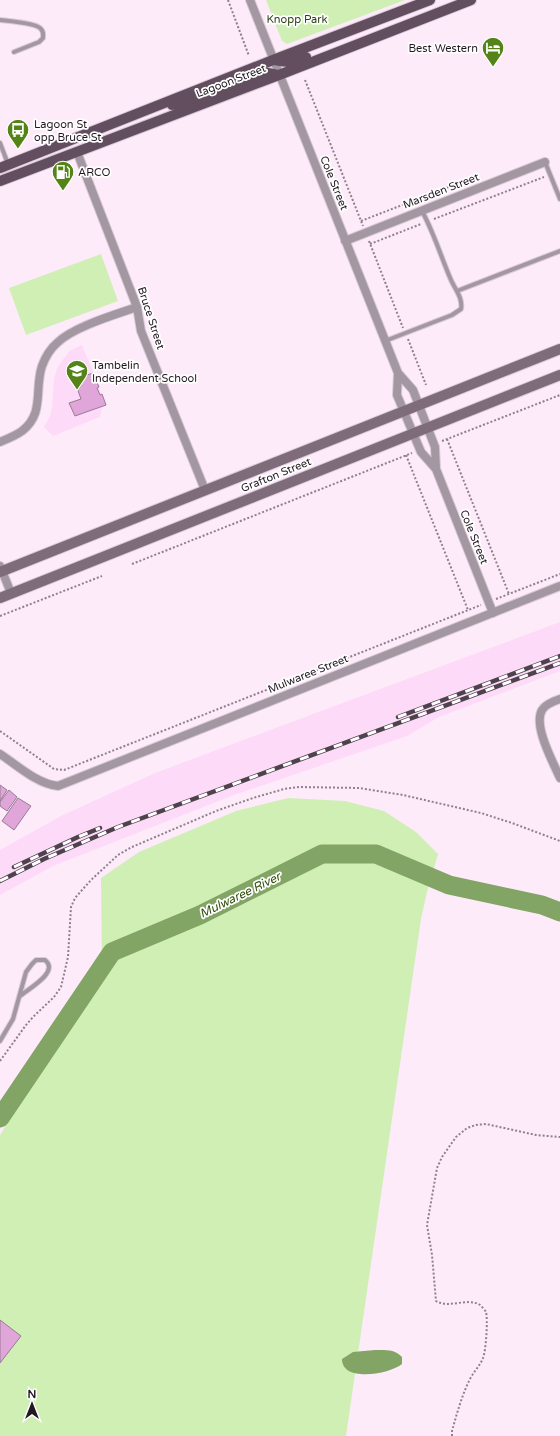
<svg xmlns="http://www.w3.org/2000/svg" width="560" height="1436" font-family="'Varela Round',sans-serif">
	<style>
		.built { fill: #fddaf8 }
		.green { fill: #cfefb5 }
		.water { fill: #82a464 }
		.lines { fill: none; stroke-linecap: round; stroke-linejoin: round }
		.river { stroke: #82a464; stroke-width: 19 }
		.building { fill: #e0a5d9; stroke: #977d94 }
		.lane-casing { stroke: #dac9d7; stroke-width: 6 }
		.street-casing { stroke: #dac9d7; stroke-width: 10 }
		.secondary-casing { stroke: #dac9d7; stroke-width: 12 }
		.primary-casing { stroke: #dac9d7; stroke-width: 12 }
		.path { stroke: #8e808c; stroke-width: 2; stroke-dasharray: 2 2; stroke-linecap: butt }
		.lane { stroke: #a397a1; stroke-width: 4 }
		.street { stroke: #a397a1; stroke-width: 8 }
		.secondary { stroke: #7e6c7b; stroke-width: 10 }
		.primary { stroke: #634e60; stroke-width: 10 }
		.rail-casing { stroke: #4e434d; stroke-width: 4.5 }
		.rail { stroke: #fff; stroke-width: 3; stroke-dasharray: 9; stroke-linecap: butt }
		.labels { text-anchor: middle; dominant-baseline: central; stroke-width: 3.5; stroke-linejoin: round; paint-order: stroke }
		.park-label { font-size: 11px; fill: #2b4113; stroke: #fff }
		.poi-label { font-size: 11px; fill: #221821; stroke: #fff; text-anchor: start }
		.street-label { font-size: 11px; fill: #221821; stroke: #fff }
		.water-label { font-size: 12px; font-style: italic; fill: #2f4e06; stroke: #fff }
	</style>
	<rect width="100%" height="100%" fill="#fdebfa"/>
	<!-- built -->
	<path class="built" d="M 82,345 L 106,405 L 102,407 L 100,417 L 53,436 L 44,427 L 50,416 L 52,408 L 54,379 L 57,368 L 64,358 L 71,350 Z
		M 560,622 L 560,671 L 439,717 L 407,736 L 234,795 L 53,866 L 0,895 L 0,850 L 61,816 L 155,773 Z"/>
	<!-- green -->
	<path class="green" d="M 266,0 L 405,0 L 287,44 L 282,41 Z
		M 101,254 L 118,301 L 26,335 L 9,288 Z
		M 288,798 L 345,801 L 384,811 L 416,832 L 438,854 L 427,892 L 421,919 L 346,1436 L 0,1436 L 0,1135 L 37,1075 L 102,975 L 101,878 L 139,852 L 236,811 Z"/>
	<!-- water -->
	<path class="water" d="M 375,1350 C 385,1350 395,1349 402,1357 L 402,1364 C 390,1374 342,1383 342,1359 L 353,1352 Z"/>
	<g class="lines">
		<!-- river -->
		<path class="river" d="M 0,1118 L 112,952 L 200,915 L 322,854 L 376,854 L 449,885 L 542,905 L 560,912"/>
	</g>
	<!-- building -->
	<path class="building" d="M 93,373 L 99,387 L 97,388 L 100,395 L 102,394 L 106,405 L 75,416 L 69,403 L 81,399 L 77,388 L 81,386 L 78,378 Z
		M 0,785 L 7,790 L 0,801 Z
		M 9,790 L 17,797 L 7,811 L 0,806 L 0,802 Z
		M 18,798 L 31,806 L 14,830 L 2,821 Z
		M 0,1320 L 21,1336 L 0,1363 Z"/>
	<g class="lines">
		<!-- lane casing -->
		<g class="lane-casing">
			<path id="lane" d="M 0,20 C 8,21 37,23 41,29 C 44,32 43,35 43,38 L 39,42 L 14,52
				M 0,143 L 8,164
				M 545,162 L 560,199
				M 457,291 L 560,251
				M 385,341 L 452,315 L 461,309 C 463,298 455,289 451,280 C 441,257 434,233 422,211
				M 0,1041 L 13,1019 L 26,972 L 32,964 L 36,960 L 45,960 C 60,972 28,989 20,996"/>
		</g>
		<!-- street casing -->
		<g class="street-casing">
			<path id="street" d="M 250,0 L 398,373 L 413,390 L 435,447 L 436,469
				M 77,152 L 137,307 L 141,331 L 205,490
				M 345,241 L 545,162
				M 398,373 L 397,395 L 421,452 L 436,469 L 493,613
				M 0,442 C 7,439 15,436 22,431 C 45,413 34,390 42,366 C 45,358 50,349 57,343 C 73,327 114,315 137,307
				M 0,566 L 11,593
				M 560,699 C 554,701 545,705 542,710 C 533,726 553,762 560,778
				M 0,754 C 17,765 37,784 58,786 L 560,586"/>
		</g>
		<!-- secondary casing -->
		<g class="secondary-casing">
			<path id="secondary" d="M 0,572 L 560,349
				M 0,598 L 560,375"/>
		</g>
		<!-- primary casing -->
		<g class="primary-casing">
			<path id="primary" d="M 273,60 C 286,63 294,62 306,57
				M 172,105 L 185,102 L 259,73 L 268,73 L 278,75
				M 0,168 L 273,60 L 430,0
				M 0,181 L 279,75 L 471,0"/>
		</g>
		<!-- path -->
		<path class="path" d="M 228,0 L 249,56
			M 305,80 L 363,226
			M 434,219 L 544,177
			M 361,221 L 477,176
			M 369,241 L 403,328
			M 370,244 L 421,224
			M 408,339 L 426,385
			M 447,439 L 509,594
			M 442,441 L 560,395
			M 406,455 L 468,610
			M 132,564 L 412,453
			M 496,599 L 560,574
			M 0,616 L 102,576
			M 0,731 L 54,769 L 64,770 L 481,605
			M 0,1061 L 26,1025 L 33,1017 L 54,997 L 61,987 L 68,957 L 71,907 L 75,898 L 91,880 L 118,855 L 132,847 L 216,811 L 253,798 L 284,789 L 299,787 L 359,788 L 403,795 L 481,813 L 512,823 L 560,841
			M 452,1436 L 452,1431 C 457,1413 462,1395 470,1379 C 474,1371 480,1366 483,1358 C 486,1351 488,1319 486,1312 C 485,1310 482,1307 480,1305 C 467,1297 449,1309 436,1301 L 432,1255 L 427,1225 L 437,1168 L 442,1157 L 456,1137 L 467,1128 L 476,1125 L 486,1124 L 536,1135 L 560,1137"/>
		<!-- lane -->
		<use href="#lane" class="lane"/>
		<!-- street -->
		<use href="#street" class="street"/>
		<!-- secondary -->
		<use href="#secondary" class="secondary"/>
		<!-- primary -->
		<use href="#primary" class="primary"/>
		<!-- rail casing -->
		<g class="rail-casing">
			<path id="rail" d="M 398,717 L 560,656
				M 14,867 L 78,837 L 100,828
				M 0,881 L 44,859 L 118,827 L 560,663"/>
		</g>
		<!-- rail -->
		<use href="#rail" class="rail"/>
	</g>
	<!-- icons -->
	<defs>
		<g id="hotel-pin" transform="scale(1.15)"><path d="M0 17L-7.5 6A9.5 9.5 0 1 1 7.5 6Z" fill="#548417" stroke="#fff"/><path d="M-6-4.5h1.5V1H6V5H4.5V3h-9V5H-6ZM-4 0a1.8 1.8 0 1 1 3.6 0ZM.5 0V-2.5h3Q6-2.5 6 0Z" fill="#fff"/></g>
		<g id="bus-pin" transform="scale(1.15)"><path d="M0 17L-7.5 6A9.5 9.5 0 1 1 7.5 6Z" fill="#548417" stroke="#fff"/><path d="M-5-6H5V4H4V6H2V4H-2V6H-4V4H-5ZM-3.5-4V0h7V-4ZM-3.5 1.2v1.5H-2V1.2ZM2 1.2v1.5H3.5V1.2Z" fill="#fff"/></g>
		<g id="fuel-pin" transform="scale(1.15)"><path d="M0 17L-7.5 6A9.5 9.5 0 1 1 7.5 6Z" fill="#548417" stroke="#fff"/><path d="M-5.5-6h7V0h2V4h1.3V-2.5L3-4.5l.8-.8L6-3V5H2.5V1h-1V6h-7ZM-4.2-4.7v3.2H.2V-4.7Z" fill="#fff"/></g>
		<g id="school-pin" transform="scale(1.15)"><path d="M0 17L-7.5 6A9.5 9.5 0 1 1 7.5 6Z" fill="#548417" stroke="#fff"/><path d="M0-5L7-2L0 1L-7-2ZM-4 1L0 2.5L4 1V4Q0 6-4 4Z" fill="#fff"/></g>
	</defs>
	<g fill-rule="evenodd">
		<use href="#hotel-pin" x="493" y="48"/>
		<use href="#bus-pin" x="18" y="130"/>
		<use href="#fuel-pin" x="63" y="172"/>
		<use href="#school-pin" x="77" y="371"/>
	</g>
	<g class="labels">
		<!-- park labels -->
		<g class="park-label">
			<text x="297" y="19">Knopp Park</text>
		</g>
		<!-- poi labels -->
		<g class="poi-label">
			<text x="478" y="48" text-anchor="end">Best Western</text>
			<text x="34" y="124">Lagoon St<tspan x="34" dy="13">opp Bruce St</tspan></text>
			<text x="78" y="172">ARCO</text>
			<text x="92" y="365">Tambelin<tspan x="92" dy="13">Independent School</tspan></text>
		</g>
		<!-- street labels -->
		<g class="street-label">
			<text transform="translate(231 81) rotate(-21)">Lagoon Street</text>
			<text transform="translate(334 183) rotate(68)">Cole Street</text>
			<text transform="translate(441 191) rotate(-21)">Marsden Street</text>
			<text transform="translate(151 318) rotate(72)">Bruce Street</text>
			<text transform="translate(276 475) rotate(-22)">Grafton Street</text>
			<text transform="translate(474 537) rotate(68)">Cole Street</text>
			<text transform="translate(308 674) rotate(-22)">Mulwaree Street</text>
		</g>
		<!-- water labels -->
		<g class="water-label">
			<text transform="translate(240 895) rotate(-26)">Mulwaree River</text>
		</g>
	</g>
	<!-- north arrow -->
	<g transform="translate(32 1404)" stroke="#ffffff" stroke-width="3" paint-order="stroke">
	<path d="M0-3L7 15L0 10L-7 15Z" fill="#221821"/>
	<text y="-6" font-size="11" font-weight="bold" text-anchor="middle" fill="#221821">N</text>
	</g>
</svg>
